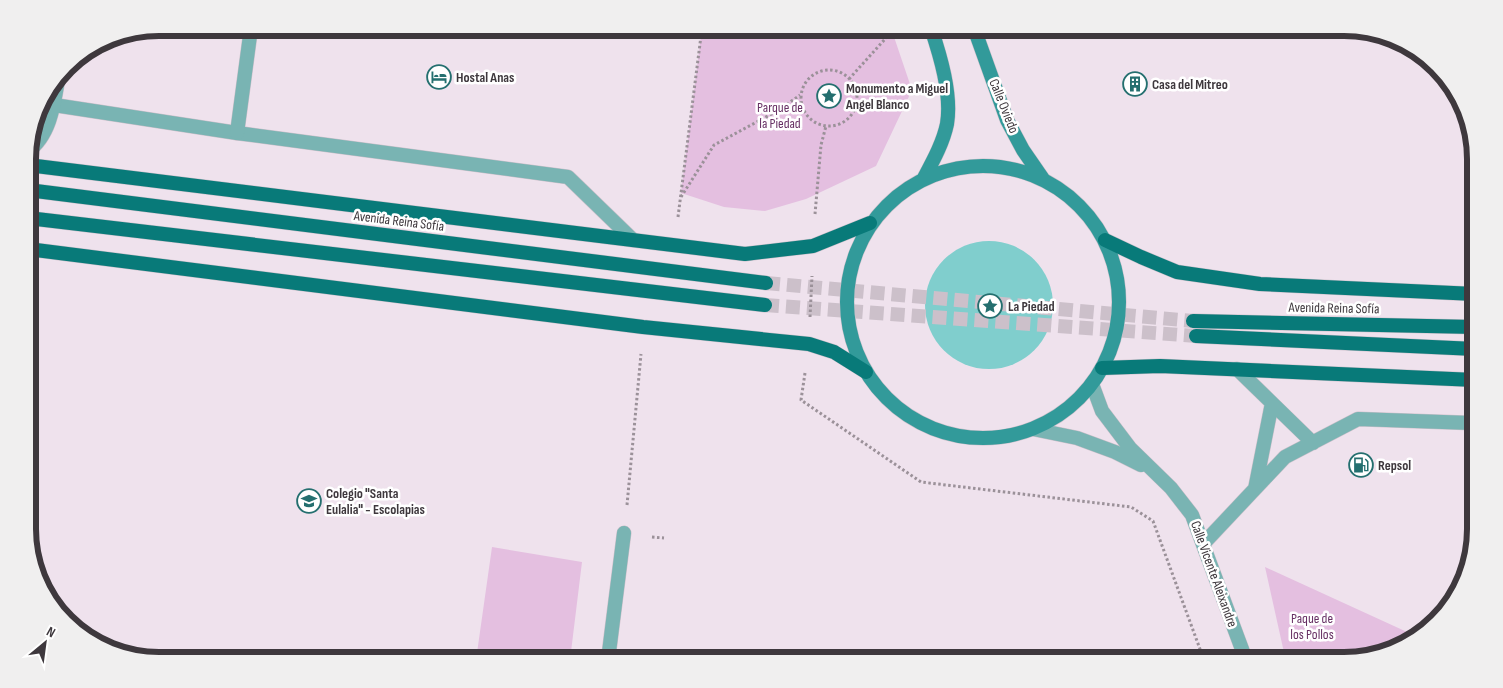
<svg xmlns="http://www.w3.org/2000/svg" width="1503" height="688" font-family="'Sofia Sans Condensed',sans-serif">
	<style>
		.green { fill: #e4bfe0 }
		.water { fill: #80cecd }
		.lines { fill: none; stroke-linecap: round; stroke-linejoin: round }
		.trunk-tunnel { stroke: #ccc0ca; stroke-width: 14; stroke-dasharray: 14 7; stroke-linecap: butt }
		.service-casing { stroke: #ccc0ca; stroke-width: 15 }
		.minor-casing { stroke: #ccc0ca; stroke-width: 15 }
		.tertiary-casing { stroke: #ccc0ca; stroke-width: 15 }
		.secondary-casing { stroke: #ccc0ca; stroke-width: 15 }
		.trunk-casing { stroke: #ccc0ca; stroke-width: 15 }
		.path { stroke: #9b9199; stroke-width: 3; stroke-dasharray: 2.5 2.5; stroke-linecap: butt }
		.service { stroke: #79b4b3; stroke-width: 14 }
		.minor { stroke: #79b4b3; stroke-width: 14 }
		.tertiary { stroke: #79b4b3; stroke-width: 14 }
		.secondary { stroke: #329a9a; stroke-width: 14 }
		.trunk { stroke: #087a79; stroke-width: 14 }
		.labels { text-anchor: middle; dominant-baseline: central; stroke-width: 5; stroke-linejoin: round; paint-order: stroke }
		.poi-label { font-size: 14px; font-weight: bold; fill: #3e383d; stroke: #fff; text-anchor: start }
		.street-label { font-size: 14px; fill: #3e383d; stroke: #fff }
		.park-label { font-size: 14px; fill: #662f63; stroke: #fff }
		.rim { fill: none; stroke: #3e383d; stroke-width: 6 }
	</style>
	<rect width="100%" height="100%" fill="#efe2ed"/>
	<!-- green -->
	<path class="green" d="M 702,28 L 891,28 L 912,90 L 876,166 L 806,199 L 765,211 L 724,207 L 681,193 Z
		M 492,547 L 582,562 L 570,660 L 476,660 Z
		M 1265,567 L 1418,637 L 1352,660 L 1288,660 L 1283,648 Z"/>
	<!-- water -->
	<path class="water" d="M925 305a64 64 0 1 1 128 0a64 64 0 1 1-128 0Z"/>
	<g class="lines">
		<!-- trunk-tunnel -->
		<path class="trunk-tunnel" d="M 766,283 L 1193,321
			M 765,305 L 1196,336"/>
		<!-- service casing -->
		<g class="service-casing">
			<path id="service" d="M 41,103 L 237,133 L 568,177 L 633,240
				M 1237,369 L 1313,443
				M 1255,489 L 1272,403
				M 1204,543 L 1285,457 L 1358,419 L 1471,423 L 1475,418"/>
		</g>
		<!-- minor casing -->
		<g class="minor-casing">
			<path id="minor" d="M 237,133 L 251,28
				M 28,151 C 50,136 54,104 58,80
				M 608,660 L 624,533"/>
		</g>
		<!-- tertiary casing -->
		<g class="tertiary-casing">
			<path id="tertiary" d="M 1092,384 L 1102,411 L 1130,448 L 1171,488 L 1192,515 L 1246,660
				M 1033,429 L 1077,438 L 1115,452 L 1141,465"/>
		</g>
		<!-- secondary casing -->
		<g class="secondary-casing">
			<path id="secondary" d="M 974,28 L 1007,120 L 1023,150 L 1043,179
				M847 302a136 136 0 1 1 272 0a136 136 0 1 1-272 0Z
				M 924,178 C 933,161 943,143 947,124 C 952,94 940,55 931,28"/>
		</g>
		<!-- trunk casing -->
		<g class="trunk-casing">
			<path id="trunk" d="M 28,165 L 745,254 L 813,246 L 870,223
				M 28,190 L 766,283
				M 28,218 L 765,305
				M 1105,240 L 1141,257 L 1177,272 L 1260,284 L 1475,294
				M 28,249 L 643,327 L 809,344 L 834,352 L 866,372
				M 1193,321 L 1475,327
				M 1196,336 L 1475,349
				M 1102,368 L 1160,366 L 1475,380"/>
		</g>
		<!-- path -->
		<path class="path" d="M801 98a28 28 0 1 1 56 0a28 28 0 1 1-56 0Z
			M 849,79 L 895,28
			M 681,197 L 714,145 L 779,110 L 800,95
			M 815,214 L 821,145 L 826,126
			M 678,217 L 702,28
			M 810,317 L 812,276
			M 805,373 L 801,400 L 921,482 L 1131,507 L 1153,521 L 1204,660
			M 627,505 L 641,354
			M 652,537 L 664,538"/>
		<!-- service -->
		<use href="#service" class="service"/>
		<!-- minor -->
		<use href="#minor" class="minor"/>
		<!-- tertiary -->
		<use href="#tertiary" class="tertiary"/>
		<!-- secondary -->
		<use href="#secondary" class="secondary"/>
		<!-- trunk -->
		<use href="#trunk" class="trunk"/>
	</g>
	<!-- icons -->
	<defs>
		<g id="hotel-ring" transform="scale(1.25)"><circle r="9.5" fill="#fff" stroke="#246f6f" stroke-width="1.5"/><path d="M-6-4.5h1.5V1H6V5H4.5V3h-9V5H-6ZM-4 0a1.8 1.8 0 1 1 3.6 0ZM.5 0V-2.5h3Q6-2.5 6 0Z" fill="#246f6f"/></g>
		<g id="building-ring" transform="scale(1.25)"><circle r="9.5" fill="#fff" stroke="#246f6f" stroke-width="1.5"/><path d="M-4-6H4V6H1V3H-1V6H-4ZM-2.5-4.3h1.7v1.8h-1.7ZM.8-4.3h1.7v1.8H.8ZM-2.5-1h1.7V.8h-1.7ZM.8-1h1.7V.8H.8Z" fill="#246f6f"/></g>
		<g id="sight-ring" transform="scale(1.25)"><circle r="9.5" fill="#fff" stroke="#246f6f" stroke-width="1.5"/><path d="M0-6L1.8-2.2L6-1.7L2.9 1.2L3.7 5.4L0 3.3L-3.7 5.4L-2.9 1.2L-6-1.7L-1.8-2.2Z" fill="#246f6f"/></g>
		<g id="fuel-ring" transform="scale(1.25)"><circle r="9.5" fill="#fff" stroke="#246f6f" stroke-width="1.5"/><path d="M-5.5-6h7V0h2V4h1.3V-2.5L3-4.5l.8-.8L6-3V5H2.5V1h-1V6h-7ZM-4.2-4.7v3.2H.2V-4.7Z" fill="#246f6f"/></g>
		<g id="school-ring" transform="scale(1.25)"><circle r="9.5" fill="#fff" stroke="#246f6f" stroke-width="1.5"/><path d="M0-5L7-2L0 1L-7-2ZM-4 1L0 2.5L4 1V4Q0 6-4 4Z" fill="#246f6f"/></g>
	</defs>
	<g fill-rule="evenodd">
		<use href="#hotel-ring" x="439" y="77"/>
		<use href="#building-ring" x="1135" y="84"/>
		<use href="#sight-ring" x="829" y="96"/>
		<use href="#sight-ring" x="990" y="306"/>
		<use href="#fuel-ring" x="1361" y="465"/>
		<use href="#school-ring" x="309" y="501"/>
	</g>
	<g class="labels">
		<!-- poi labels -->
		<g class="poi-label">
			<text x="456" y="77">Hostal Anas</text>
			<text x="1152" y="84">Casa del Mitreo</text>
			<text x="846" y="88">Monumento a Miguel<tspan x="846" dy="16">Angel Blanco</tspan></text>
			<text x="1008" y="306">La Piedad</text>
			<text x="1378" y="465">Repsol</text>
			<text x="326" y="493">Colegio "Santa<tspan x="326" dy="16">Eulalia" - Escolapias</tspan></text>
		</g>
		<!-- street labels -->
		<g class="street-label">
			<text transform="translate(1004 106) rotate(68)">Calle Oviedo</text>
			<text transform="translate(399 221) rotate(7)">Avenida Reina Sofía</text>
			<text transform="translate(1334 308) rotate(1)">Avenida Reina Sofía</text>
			<text transform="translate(1214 574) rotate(70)">Calle Vicente Aleixandre</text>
		</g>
		<!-- park labels -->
		<g class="park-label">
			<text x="780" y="107">Parque de<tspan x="780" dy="16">la Piedad</tspan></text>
			<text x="1312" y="618">Paque de<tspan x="1312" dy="16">los Pollos</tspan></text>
		</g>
	</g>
	<!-- crop -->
	<path d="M0 0H1503V688H0ZM159 36H1344A123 123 0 0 1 1467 159V529A123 123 0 0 1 1344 652H159A123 123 0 0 1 36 529V159A123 123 0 0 1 159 36Z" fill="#f0efef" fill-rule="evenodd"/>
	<path class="rim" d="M159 36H1344A123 123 0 0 1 1467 159V529A123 123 0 0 1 1344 652H159A123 123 0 0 1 36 529V159A123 123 0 0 1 159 36Z"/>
	<!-- north arrow -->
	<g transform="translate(45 643) rotate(29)" stroke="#ffffff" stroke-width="4" paint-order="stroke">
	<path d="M0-4L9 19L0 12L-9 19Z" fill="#3e383d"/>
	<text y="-8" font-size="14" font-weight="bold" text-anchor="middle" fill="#3e383d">N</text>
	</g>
</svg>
